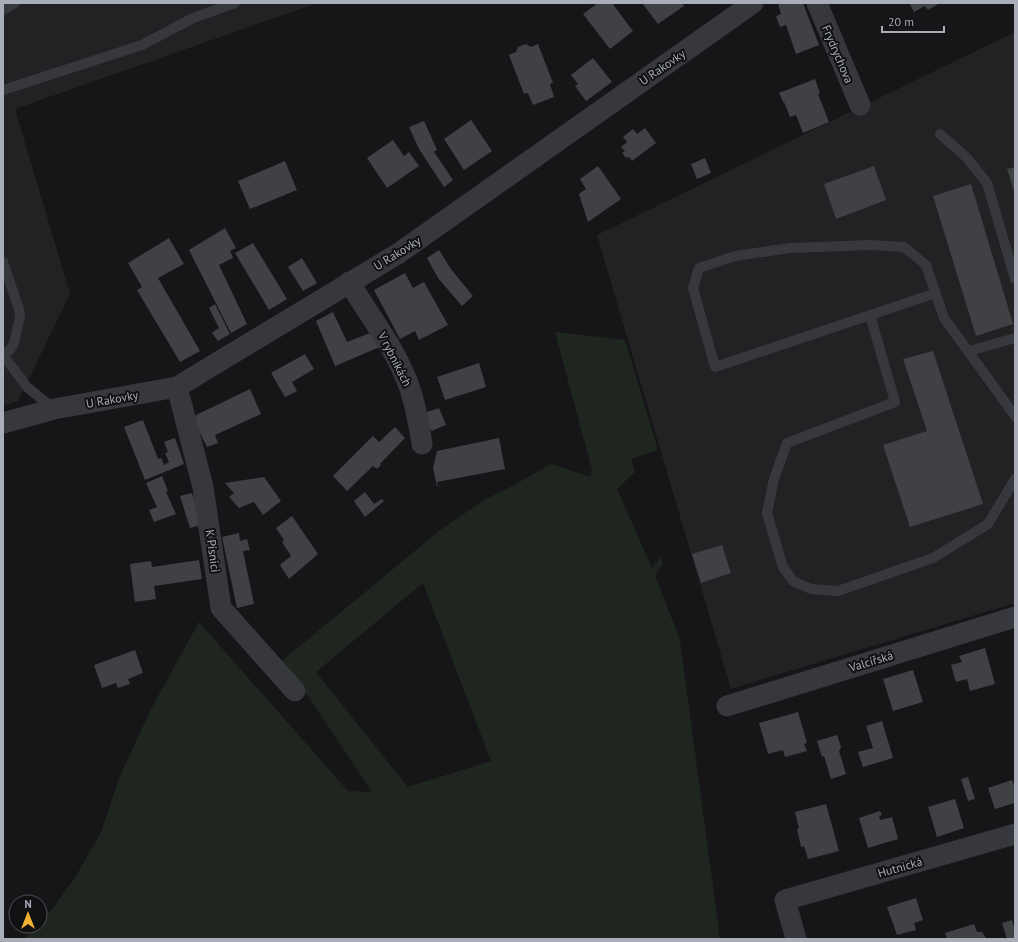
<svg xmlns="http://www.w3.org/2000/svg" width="1018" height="942" font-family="'PT Sans',sans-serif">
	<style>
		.built { fill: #222225 }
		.green { fill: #1e261f; fill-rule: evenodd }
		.building { fill: #404145 }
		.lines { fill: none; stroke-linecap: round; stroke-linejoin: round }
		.service { stroke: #37383d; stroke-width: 10 }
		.minor { stroke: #37383d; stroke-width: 21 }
		.labels { text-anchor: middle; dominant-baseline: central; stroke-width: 4; stroke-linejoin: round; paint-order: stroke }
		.street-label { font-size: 12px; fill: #a8adb8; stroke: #111113 }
	</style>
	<rect width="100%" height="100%" fill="#161618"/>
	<!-- built -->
	<path class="built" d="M 3,3 L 317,3 L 15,109 L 70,294 L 18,401 L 3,406 Z
		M 1015,32 L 1015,603 L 731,689 L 597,235 Z"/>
	<!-- green -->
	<path class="green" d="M 555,332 L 625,340 L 658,450 L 631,459 L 635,472 L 617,489 L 652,568 L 661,557 L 663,564 L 655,575 L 680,640 L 720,939 L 24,939 L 36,926 L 40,926 L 40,922 L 53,908 L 76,876 L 101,832 L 119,778 L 151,709 L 199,622 L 348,791 L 372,792 L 308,696 L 278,664 L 439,531 L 484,500 L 514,485 L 551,464 L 590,477 L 592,470 ZM 423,583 L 491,761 L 408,787 L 316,672 Z"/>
	<!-- building -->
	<path class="building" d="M 598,3 L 612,3 L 633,31 L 610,49 L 583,14 Z
		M 642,3 L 682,3 L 684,6 L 658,24 Z
		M 781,3 L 803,3 L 819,45 L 796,54 L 786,25 L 780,27 L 776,16 L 781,14 L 778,4 Z
		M 909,3 L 940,3 L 928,10 L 925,6 L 914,12 Z
		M 526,44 L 531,47 L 538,44 L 553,83 L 550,84 L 554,97 L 533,105 L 528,93 L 524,94 L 509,55 L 516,52 L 518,47 Z
		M 593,58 L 612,82 L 586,101 L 575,86 L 578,84 L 571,75 Z
		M 815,79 L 820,93 L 818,94 L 829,122 L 803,133 L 796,115 L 790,117 L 784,102 L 783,102 L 779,93 Z
		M 471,120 L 492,151 L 464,170 L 444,139 Z
		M 424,121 L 437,150 L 434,152 L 453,180 L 444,187 L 419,149 L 409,127 Z
		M 645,128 L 656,143 L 632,161 L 629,157 L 626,158 L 622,153 L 625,151 L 621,147 L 627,142 L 623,137 L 633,129 L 637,134 Z
		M 393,140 L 404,156 L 409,152 L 419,166 L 387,188 L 367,158 Z
		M 705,158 L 711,173 L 697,179 L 691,164 Z
		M 285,161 L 297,190 L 250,209 L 238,181 Z
		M 598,166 L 621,199 L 588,222 L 579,194 L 586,189 L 580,179 Z
		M 874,166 L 886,200 L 836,219 L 824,184 Z
		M 1015,167 L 1015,194 L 1007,169 Z
		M 971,184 L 1013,324 L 976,336 L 933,196 Z
		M 225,228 L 236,248 L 230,251 L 233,258 L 219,265 L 247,324 L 231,333 L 189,250 Z
		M 169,238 L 184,264 L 158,278 L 200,351 L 180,362 L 137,290 L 142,287 L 128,263 Z
		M 253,243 L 287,299 L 269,310 L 235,253 Z
		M 439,250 L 451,269 L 473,296 L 462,306 L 438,278 L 427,258 Z
		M 302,258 L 317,283 L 303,291 L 288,267 Z
		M 405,273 L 413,288 L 424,282 L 448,325 L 419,340 L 415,331 L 400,339 L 374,290 Z
		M 215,304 L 230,334 L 218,341 L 212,333 L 219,328 L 209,308 Z
		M 333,312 L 347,342 L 375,331 L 382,346 L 335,366 L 316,321 Z
		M 933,351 L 983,504 L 910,527 L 883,445 L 927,431 L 903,359 Z
		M 305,354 L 314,369 L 292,382 L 297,391 L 285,397 L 271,373 Z
		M 479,363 L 486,387 L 445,400 L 437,377 Z
		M 250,389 L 261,414 L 215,435 L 218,443 L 207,447 L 192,417 Z
		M 439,408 L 446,425 L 431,431 L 424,413 Z
		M 143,420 L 158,459 L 161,458 L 164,465 L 169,462 L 165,453 L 168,452 L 164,442 L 175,438 L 184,464 L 145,480 L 124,427 Z
		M 395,427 L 405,438 L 380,464 L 381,465 L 377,469 L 373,466 L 347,491 L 333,476 L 373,436 L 379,442 Z
		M 499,438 L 505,469 L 437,482 L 438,486 L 437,486 L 433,468 L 437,451 Z
		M 162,476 L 168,491 L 166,492 L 176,514 L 154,522 L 149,510 L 157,507 L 146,483 Z
		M 264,477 L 281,501 L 263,515 L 254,502 L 239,508 L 229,497 L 234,493 L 225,483 Z
		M 365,492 L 374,504 L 382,499 L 384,501 L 365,517 L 354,501 Z
		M 192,493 L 202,525 L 190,528 L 180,496 Z
		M 292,516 L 318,554 L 289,579 L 280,565 L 291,556 L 282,542 L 284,540 L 276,528 Z
		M 239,533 L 240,541 L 247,539 L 250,550 L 243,551 L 254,604 L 237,608 L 222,537 Z
		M 722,545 L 731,573 L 701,583 L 692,554 Z
		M 199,560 L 202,579 L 154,586 L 156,599 L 135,602 L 130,564 L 151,561 L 152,567 Z
		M 985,648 L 995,684 L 970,691 L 967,679 L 956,682 L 951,665 L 962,662 L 959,656 Z
		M 135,650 L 143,673 L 128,679 L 130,684 L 118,688 L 116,683 L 102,688 L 94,665 Z
		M 913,670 L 923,702 L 893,711 L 883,679 Z
		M 798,712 L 807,743 L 804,744 L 807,751 L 785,757 L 783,750 L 768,754 L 759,723 Z
		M 882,721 L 893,758 L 863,767 L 858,752 L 873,748 L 866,726 Z
		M 837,735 L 841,747 L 839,751 L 846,774 L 831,779 L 824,756 L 822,757 L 817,741 Z
		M 968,777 L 975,799 L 968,801 L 961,779 Z
		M 1012,780 L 1015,788 L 1015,803 L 995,809 L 988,788 Z
		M 955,799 L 964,828 L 937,837 L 928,807 Z
		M 826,804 L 839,851 L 808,859 L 804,846 L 801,847 L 797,829 L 799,828 L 795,812 Z
		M 880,811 L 882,815 L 879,816 L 880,820 L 892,817 L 898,839 L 868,848 L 859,818 Z
		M 916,898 L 923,920 L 914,923 L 916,930 L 897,935 L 887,907 Z
		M 1012,920 L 1015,931 L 1015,939 L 1007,939 L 1002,923 Z
		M 974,924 L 977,932 L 982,932 L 987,939 L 947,939 L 945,933 Z"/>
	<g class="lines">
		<!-- service -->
		<path class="service" d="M 3,10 L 15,3
			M 3,90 L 142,45 L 193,18 L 235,3
			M 940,134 L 966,157 L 987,183 L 1015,279
			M 3,262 L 19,309 L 20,317 L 14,343 L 10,350 L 3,355
			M 936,293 L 715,367 L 693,288 L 699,268 L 735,256 L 790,248 L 871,245 L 904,247 L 926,265 L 944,318 L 1015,416
			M 870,315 L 895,402 L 787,443 L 774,479 L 767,513 L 783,567 L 793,581 L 811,589 L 838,591 L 933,558 L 988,524 L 1015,479
			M 969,351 L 1015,338
			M 3,355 L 27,387 L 54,409"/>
		<!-- minor -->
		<path class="minor" d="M 817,3 L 860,105
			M 349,282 C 370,317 397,350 410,389 C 416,407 419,425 422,444
			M 177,387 L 203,487 L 221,608 L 295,691
			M 3,423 L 54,409 L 177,387 L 399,253 L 753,3
			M 727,706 L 1015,617
			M 796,939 L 785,900 L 1015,834"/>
	</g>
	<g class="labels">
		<!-- street labels -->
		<g class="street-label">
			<text transform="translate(838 54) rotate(67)">Frydrychova</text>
			<text transform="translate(662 67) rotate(-35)">U Rakovky</text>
			<text transform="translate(397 253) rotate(-32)">U Rakovky</text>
			<text transform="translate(395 359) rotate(63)">V rybníkách</text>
			<text transform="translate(112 399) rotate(-10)">U Rakovky</text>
			<text transform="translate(213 551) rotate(82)">K Písnici</text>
			<text transform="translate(871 661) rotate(-17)">Valcířská</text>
			<text transform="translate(900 867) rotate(-16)">Hutnická</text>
		</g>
	</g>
	<!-- border -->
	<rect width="1018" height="942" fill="none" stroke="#a8adb8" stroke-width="8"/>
	<!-- north arrow -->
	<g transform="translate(28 914)"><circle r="19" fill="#111113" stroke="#4d4f55"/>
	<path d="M0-3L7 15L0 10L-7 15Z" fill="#f2b134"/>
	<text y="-6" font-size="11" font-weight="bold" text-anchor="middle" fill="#a8adb8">N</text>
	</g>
	<!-- scale -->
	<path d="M882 26v6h62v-6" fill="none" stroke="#a8adb8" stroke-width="2"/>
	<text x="888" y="26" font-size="12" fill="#a8adb8" stroke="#111113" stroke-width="3" paint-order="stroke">20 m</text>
</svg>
